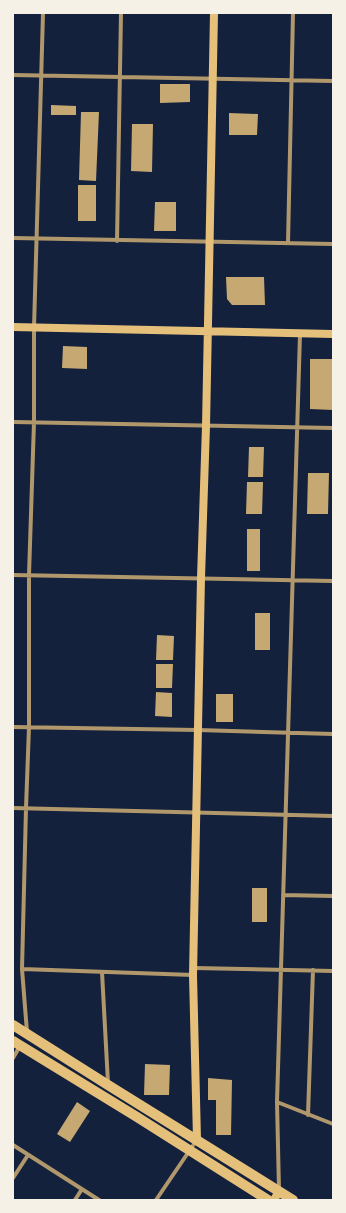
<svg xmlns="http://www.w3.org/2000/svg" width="346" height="1213" font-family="'Playfair Display',serif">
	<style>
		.building { fill: #c6a872 }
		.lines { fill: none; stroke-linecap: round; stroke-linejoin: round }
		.minor { stroke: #b1986c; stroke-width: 4 }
		.secondary { stroke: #e5c07b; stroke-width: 8 }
		.primary { stroke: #e5c07b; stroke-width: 10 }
	</style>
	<rect width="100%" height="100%" fill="#14213d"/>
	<!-- building -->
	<path class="building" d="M 160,84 L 190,84 L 190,102 L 160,103 Z
		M 51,105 L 76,106 L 76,115 L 51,115 Z
		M 81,112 L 99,112 L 96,181 L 79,180 Z
		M 229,113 L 258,114 L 257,135 L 229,135 Z
		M 132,124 L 153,124 L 152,172 L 131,171 Z
		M 78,185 L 96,185 L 96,221 L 78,221 Z
		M 155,202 L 176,202 L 176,231 L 154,231 Z
		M 226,277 L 264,277 L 265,305 L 232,305 L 227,299 Z
		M 63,346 L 87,347 L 87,369 L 62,368 Z
		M 310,359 L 333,359 L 333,410 L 310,409 Z
		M 249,447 L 264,447 L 263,477 L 248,477 Z
		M 308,473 L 329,473 L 328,514 L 307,514 Z
		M 247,482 L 263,482 L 262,514 L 246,514 Z
		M 247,529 L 260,529 L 260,571 L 247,571 Z
		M 255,613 L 270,613 L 270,650 L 255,650 Z
		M 157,635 L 174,636 L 173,660 L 156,660 Z
		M 156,664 L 173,664 L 172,688 L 156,688 Z
		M 156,692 L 172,693 L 172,717 L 155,716 Z
		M 216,694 L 233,694 L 233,722 L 216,722 Z
		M 252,888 L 267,888 L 267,922 L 252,922 Z
		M 145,1064 L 170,1065 L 169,1095 L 144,1095 Z
		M 208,1078 L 232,1080 L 231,1135 L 216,1135 L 216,1100 L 208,1100 Z
		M 77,1102 L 90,1111 L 70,1142 L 57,1134 Z"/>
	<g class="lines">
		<!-- minor -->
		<path class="minor" d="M 13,75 L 333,81
			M 13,238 L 333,244
			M 117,241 L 121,13
			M 288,243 L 293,13
			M 13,422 L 333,428
			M 13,575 L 333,581
			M 13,727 L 198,730 L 333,734
			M 13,808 L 333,816
			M 283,895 L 333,896
			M 194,968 L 333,971
			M 22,969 L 193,975
			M 102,972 L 108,1083
			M 27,1032 L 22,969 L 26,808 L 29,727 L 29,575 L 34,422 L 34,328 L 43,13
			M 13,1058 L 20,1046
			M 277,1102 L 333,1124
			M 308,1115 L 313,970
			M 13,1145 L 99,1200
			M 13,1178 L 28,1155
			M 279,1190 L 277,1102 L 300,334
			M 75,1200 L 82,1189
			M 156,1200 L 196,1141"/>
		<!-- secondary -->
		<path class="secondary" d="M 13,327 L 333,334
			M 197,1139 L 193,975 L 201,578 L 206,426 L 214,13
			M 274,1200 L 279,1191"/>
		<!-- primary -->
		<path class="primary" d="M 13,1025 L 108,1085 L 293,1200
			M 13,1041 L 137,1117 L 268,1200"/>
	</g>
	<!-- border -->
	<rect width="346" height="1213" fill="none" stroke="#f6f1e7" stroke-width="28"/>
</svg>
